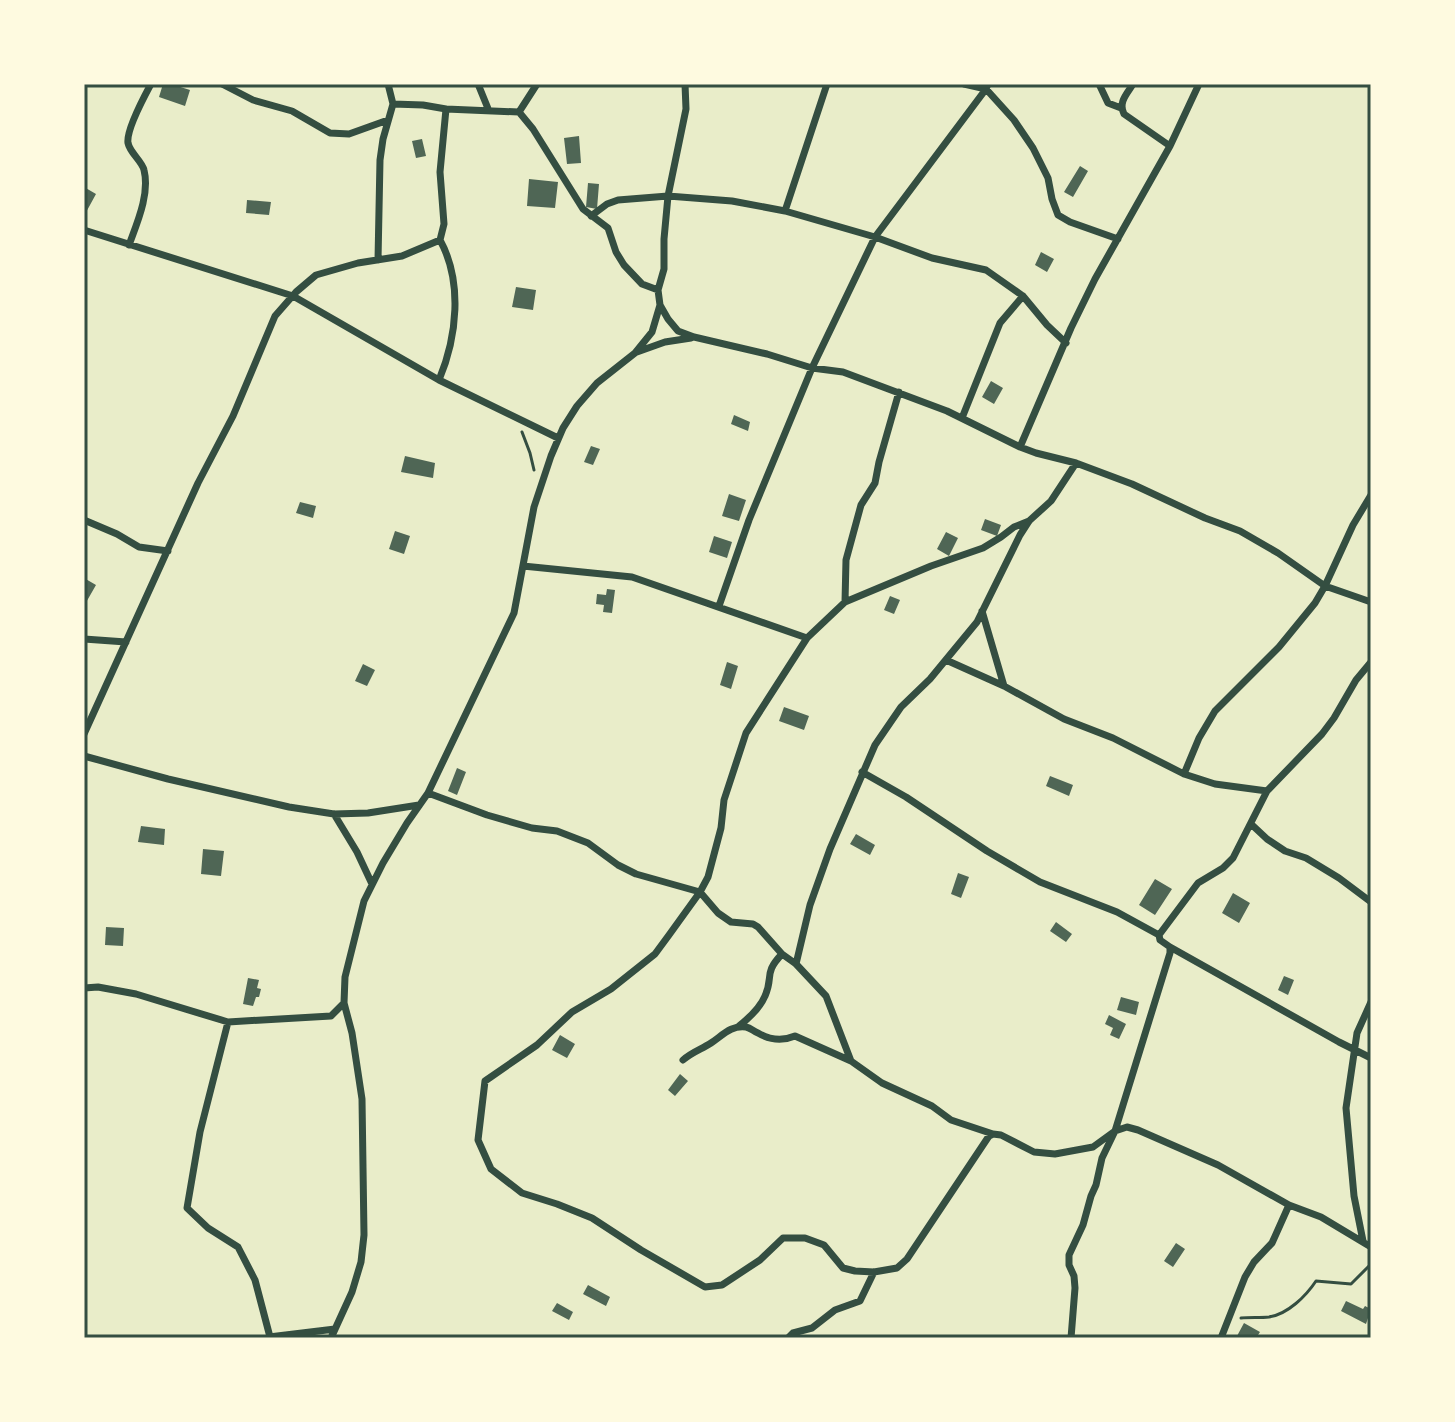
<svg xmlns="http://www.w3.org/2000/svg" width="1455" height="1422" font-family="'Asap Condensed',sans-serif">
	<style>
		.building { fill: #4f6655 }
		.lines { fill: none; stroke-linecap: round; stroke-linejoin: round }
		.path { stroke: #344e41; stroke-width: 3 }
		.minor { stroke: #344e41; stroke-width: 7 }
		.neatline { fill: none; stroke: #344e41; stroke-width: 3 }
	</style>
	<rect width="100%" height="100%" fill="#e9edc9"/>
	<!-- building -->
	<path class="building" d="M 163,84 L 171,84 L 190,90 L 185,106 L 159,97 Z
		M 579,136 L 581,163 L 567,164 L 564,138 Z
		M 422,139 L 426,156 L 416,158 L 412,141 Z
		M 1080,166 L 1088,171 L 1073,197 L 1064,192 Z
		M 529,179 L 558,182 L 555,208 L 527,206 Z
		M 588,183 L 599,184 L 597,209 L 586,207 Z
		M 84,187 L 96,194 L 84,216 Z
		M 247,200 L 271,202 L 269,215 L 246,213 Z
		M 1041,252 L 1054,259 L 1047,272 L 1035,265 Z
		M 516,287 L 536,290 L 533,310 L 512,307 Z
		M 991,381 L 1003,388 L 994,404 L 982,397 Z
		M 734,415 L 750,422 L 748,431 L 731,424 Z
		M 591,446 L 600,449 L 593,465 L 584,462 Z
		M 405,456 L 435,463 L 433,478 L 401,472 Z
		M 729,494 L 746,500 L 739,521 L 722,516 Z
		M 300,502 L 316,506 L 313,518 L 296,513 Z
		M 985,519 L 1001,525 L 997,536 L 981,530 Z
		M 395,531 L 410,536 L 404,554 L 389,549 Z
		M 946,532 L 958,538 L 949,556 L 937,549 Z
		M 714,536 L 732,542 L 727,558 L 709,552 Z
		M 84,578 L 96,585 L 84,606 Z
		M 607,589 L 615,590 L 612,613 L 603,612 L 604,605 L 596,604 L 597,594 L 606,595 Z
		M 890,596 L 900,600 L 894,614 L 884,610 Z
		M 727,662 L 738,666 L 731,689 L 720,685 Z
		M 363,664 L 375,670 L 367,686 L 355,681 Z
		M 784,707 L 809,716 L 804,730 L 779,721 Z
		M 457,768 L 466,772 L 457,795 L 448,791 Z
		M 1050,776 L 1073,785 L 1069,796 L 1046,786 Z
		M 141,826 L 165,829 L 164,845 L 138,842 Z
		M 856,834 L 875,845 L 870,855 L 850,844 Z
		M 203,849 L 224,851 L 221,876 L 201,874 Z
		M 958,873 L 969,877 L 961,898 L 951,894 Z
		M 1155,879 L 1172,889 L 1155,915 L 1139,905 Z
		M 1233,893 L 1250,903 L 1239,923 L 1222,913 Z
		M 1056,922 L 1072,934 L 1066,942 L 1050,931 Z
		M 106,927 L 124,928 L 123,946 L 105,945 Z
		M 1284,976 L 1294,980 L 1288,995 L 1278,990 Z
		M 248,978 L 259,980 L 257,988 L 261,989 L 259,997 L 256,997 L 253,1006 L 243,1004 Z
		M 1121,997 L 1139,1002 L 1136,1015 L 1117,1010 Z
		M 1109,1015 L 1126,1024 L 1119,1039 L 1110,1035 L 1113,1028 L 1105,1024 Z
		M 560,1035 L 575,1044 L 567,1058 L 552,1050 Z
		M 680,1074 L 688,1081 L 675,1096 L 668,1090 Z
		M 1176,1243 L 1185,1249 L 1173,1267 L 1164,1261 Z
		M 588,1285 L 610,1297 L 606,1306 L 583,1294 Z
		M 1346,1301 L 1363,1309 L 1365,1306 L 1371,1309 L 1366,1324 L 1341,1311 Z
		M 557,1303 L 573,1312 L 569,1320 L 552,1311 Z
		M 1244,1323 L 1260,1332 L 1256,1338 L 1237,1336 Z"/>
	<g class="lines">
		<!-- path -->
		<path class="path" d="M 522,432 L 530,453 L 534,470
			M 1241,1318 C 1250,1317 1260,1318 1269,1317 C 1288,1314 1306,1296 1316,1281 L 1351,1284 L 1371,1264"/>
		<!-- minor -->
		<path class="minor" d="M 222,84 L 253,100 L 292,111 L 330,133 L 349,134 L 388,120
			M 478,84 L 489,111
			M 685,84 L 686,109 L 668,196 L 664,239 L 664,269 L 658,290 L 660,305 L 668,319 L 678,331 L 694,337 L 767,354 L 812,368 L 843,372 L 947,411 L 1020,447 L 1036,453 L 1076,463 L 1132,484 L 1205,518 L 1240,531 L 1278,553 L 1325,586 L 1371,602
			M 964,84 L 986,89 L 1014,120 L 1033,148 L 1048,178 L 1052,199 L 1058,215 L 1070,222 L 1118,239
			M 1099,84 L 1108,103 L 1121,108
			M 1133,84 C 1127,94 1118,102 1124,114 L 1170,146
			M 393,104 L 423,105 L 446,109
			M 519,112 L 533,129 L 583,209 L 608,228 L 616,252 L 624,265 L 642,284 L 658,290
			M 785,211 L 827,84
			M 591,216 L 607,204 L 618,200 L 668,196 L 732,201 L 785,211 L 875,237 L 932,258 L 986,270 L 1023,296 L 1047,325 L 1066,343
			M 84,230 L 293,296 L 439,380 L 558,438
			M 129,245 C 137,223 150,194 144,170 C 142,161 130,153 128,143 C 126,130 144,97 151,84
			M 378,260 L 380,160 L 383,139 L 393,104 L 388,84
			M 637,352 L 665,342 L 691,338
			M 439,380 C 457,337 463,282 440,240
			M 962,418 L 1000,323 L 1023,296
			M 1020,447 L 1071,328 L 1095,279 L 1170,146 L 1199,84
			M 84,520 L 117,534 L 139,547 L 168,551
			M 1029,521 L 1014,527 L 1001,537 L 983,548 L 931,566 L 845,602 L 807,638 L 746,733 L 724,800 L 721,828 L 708,877 L 700,892 L 669,935 L 655,954 L 611,989 L 572,1012 L 537,1045 L 485,1081 L 478,1140 L 491,1169 L 522,1193 L 557,1204 L 592,1218 L 641,1250 L 705,1287 L 722,1285 L 760,1260 L 783,1238 L 805,1238 L 824,1245 L 843,1268 L 855,1271 L 874,1272 L 897,1268 L 907,1259 L 989,1136 L 993,1134 L 1001,1135 L 1034,1152 L 1055,1154 L 1093,1147 L 1115,1131 L 1127,1127 L 1138,1130 L 1218,1165 L 1289,1205 L 1321,1217 L 1371,1247
			M 523,566 L 632,577 L 807,638
			M 845,602 L 846,560 L 861,505 L 875,483 L 879,462 L 899,392
			M 719,606 L 749,520 L 812,368 L 875,237 L 986,89 L 988,84
			M 982,611 L 1004,686
			M 84,639 L 126,642
			M 946,660 L 1004,686 L 1064,719 L 1113,738 L 1184,774 L 1215,784 L 1267,791
			M 84,734 L 198,483 L 233,416 L 275,316 L 296,292 L 316,275 L 358,263 L 402,256 L 440,240 L 444,224 L 440,172 L 446,109 L 519,112 L 537,84
			M 84,756 L 168,779 L 289,807 L 334,814 L 368,813 L 419,805
			M 862,772 L 906,797 L 987,851 L 1040,882 L 1117,912 L 1159,935
			M 1184,774 L 1199,738 L 1215,711 L 1279,647 L 1315,603 L 1325,586 L 1353,525 L 1371,495
			M 428,793 L 487,815 L 532,828 L 557,831 L 588,843 L 618,865 L 636,874 L 700,892 L 718,913 L 731,922 L 753,924 L 758,927 L 782,954 L 796,964 L 826,996 L 851,1061 L 882,1083 L 932,1106 L 951,1120 L 993,1134
			M 334,814 L 357,852 L 372,884
			M 1251,824 L 1267,839 L 1285,851 L 1306,858 L 1339,878 L 1371,902
			M 1170,947 L 1339,1042 L 1371,1058
			M 796,964 L 810,905 L 830,849 L 875,745 L 901,707 L 930,679 L 977,622 L 1020,535 L 1029,521 L 1051,501 L 1076,463
			M 84,988 L 98,987 L 136,994 L 228,1022 L 331,1016 L 344,1003
			M 228,1022 L 200,1132 L 187,1208 L 208,1228 L 238,1247 L 255,1280 L 270,1337
			M 739,1026 C 749,1018 760,1008 765,996 C 774,976 763,974 782,954
			M 683,1060 C 692,1052 702,1049 711,1043 C 723,1035 731,1025 746,1027 C 751,1028 753,1031 758,1033 C 770,1040 783,1041 795,1036 L 851,1061
			M 1363,1241 L 1354,1196 L 1346,1108 L 1357,1033 L 1371,1002
			M 269,1337 L 335,1329
			M 331,1338 L 352,1292 L 361,1262 L 364,1235 L 362,1099 L 352,1033 L 344,1003 L 345,977 L 364,901 L 383,863 L 407,823 L 428,793 L 514,613 L 534,507 L 551,456 L 563,428 L 577,406 L 597,383 L 635,353 L 652,332 L 660,305
			M 788,1338 L 793,1333 L 812,1328 L 835,1310 L 860,1301 L 874,1272
			M 1071,1338 L 1075,1288 L 1074,1276 L 1069,1265 L 1069,1255 L 1083,1225 L 1091,1196 L 1096,1185 L 1102,1158 L 1115,1131 L 1170,953 L 1170,947 L 1160,940 L 1159,935 L 1198,883 L 1223,868 L 1233,858 L 1267,791 L 1322,734 L 1334,718 L 1356,680 L 1371,662
			M 1221,1338 L 1245,1277 L 1254,1262 L 1272,1243 L 1289,1205"/>
	</g>
	<!-- border -->
	<rect width="1455" height="1422" fill="none" stroke="#fefae0" stroke-width="172"/>
	<rect x="86" y="86" width="1283" height="1250" class="neatline"/>
</svg>
